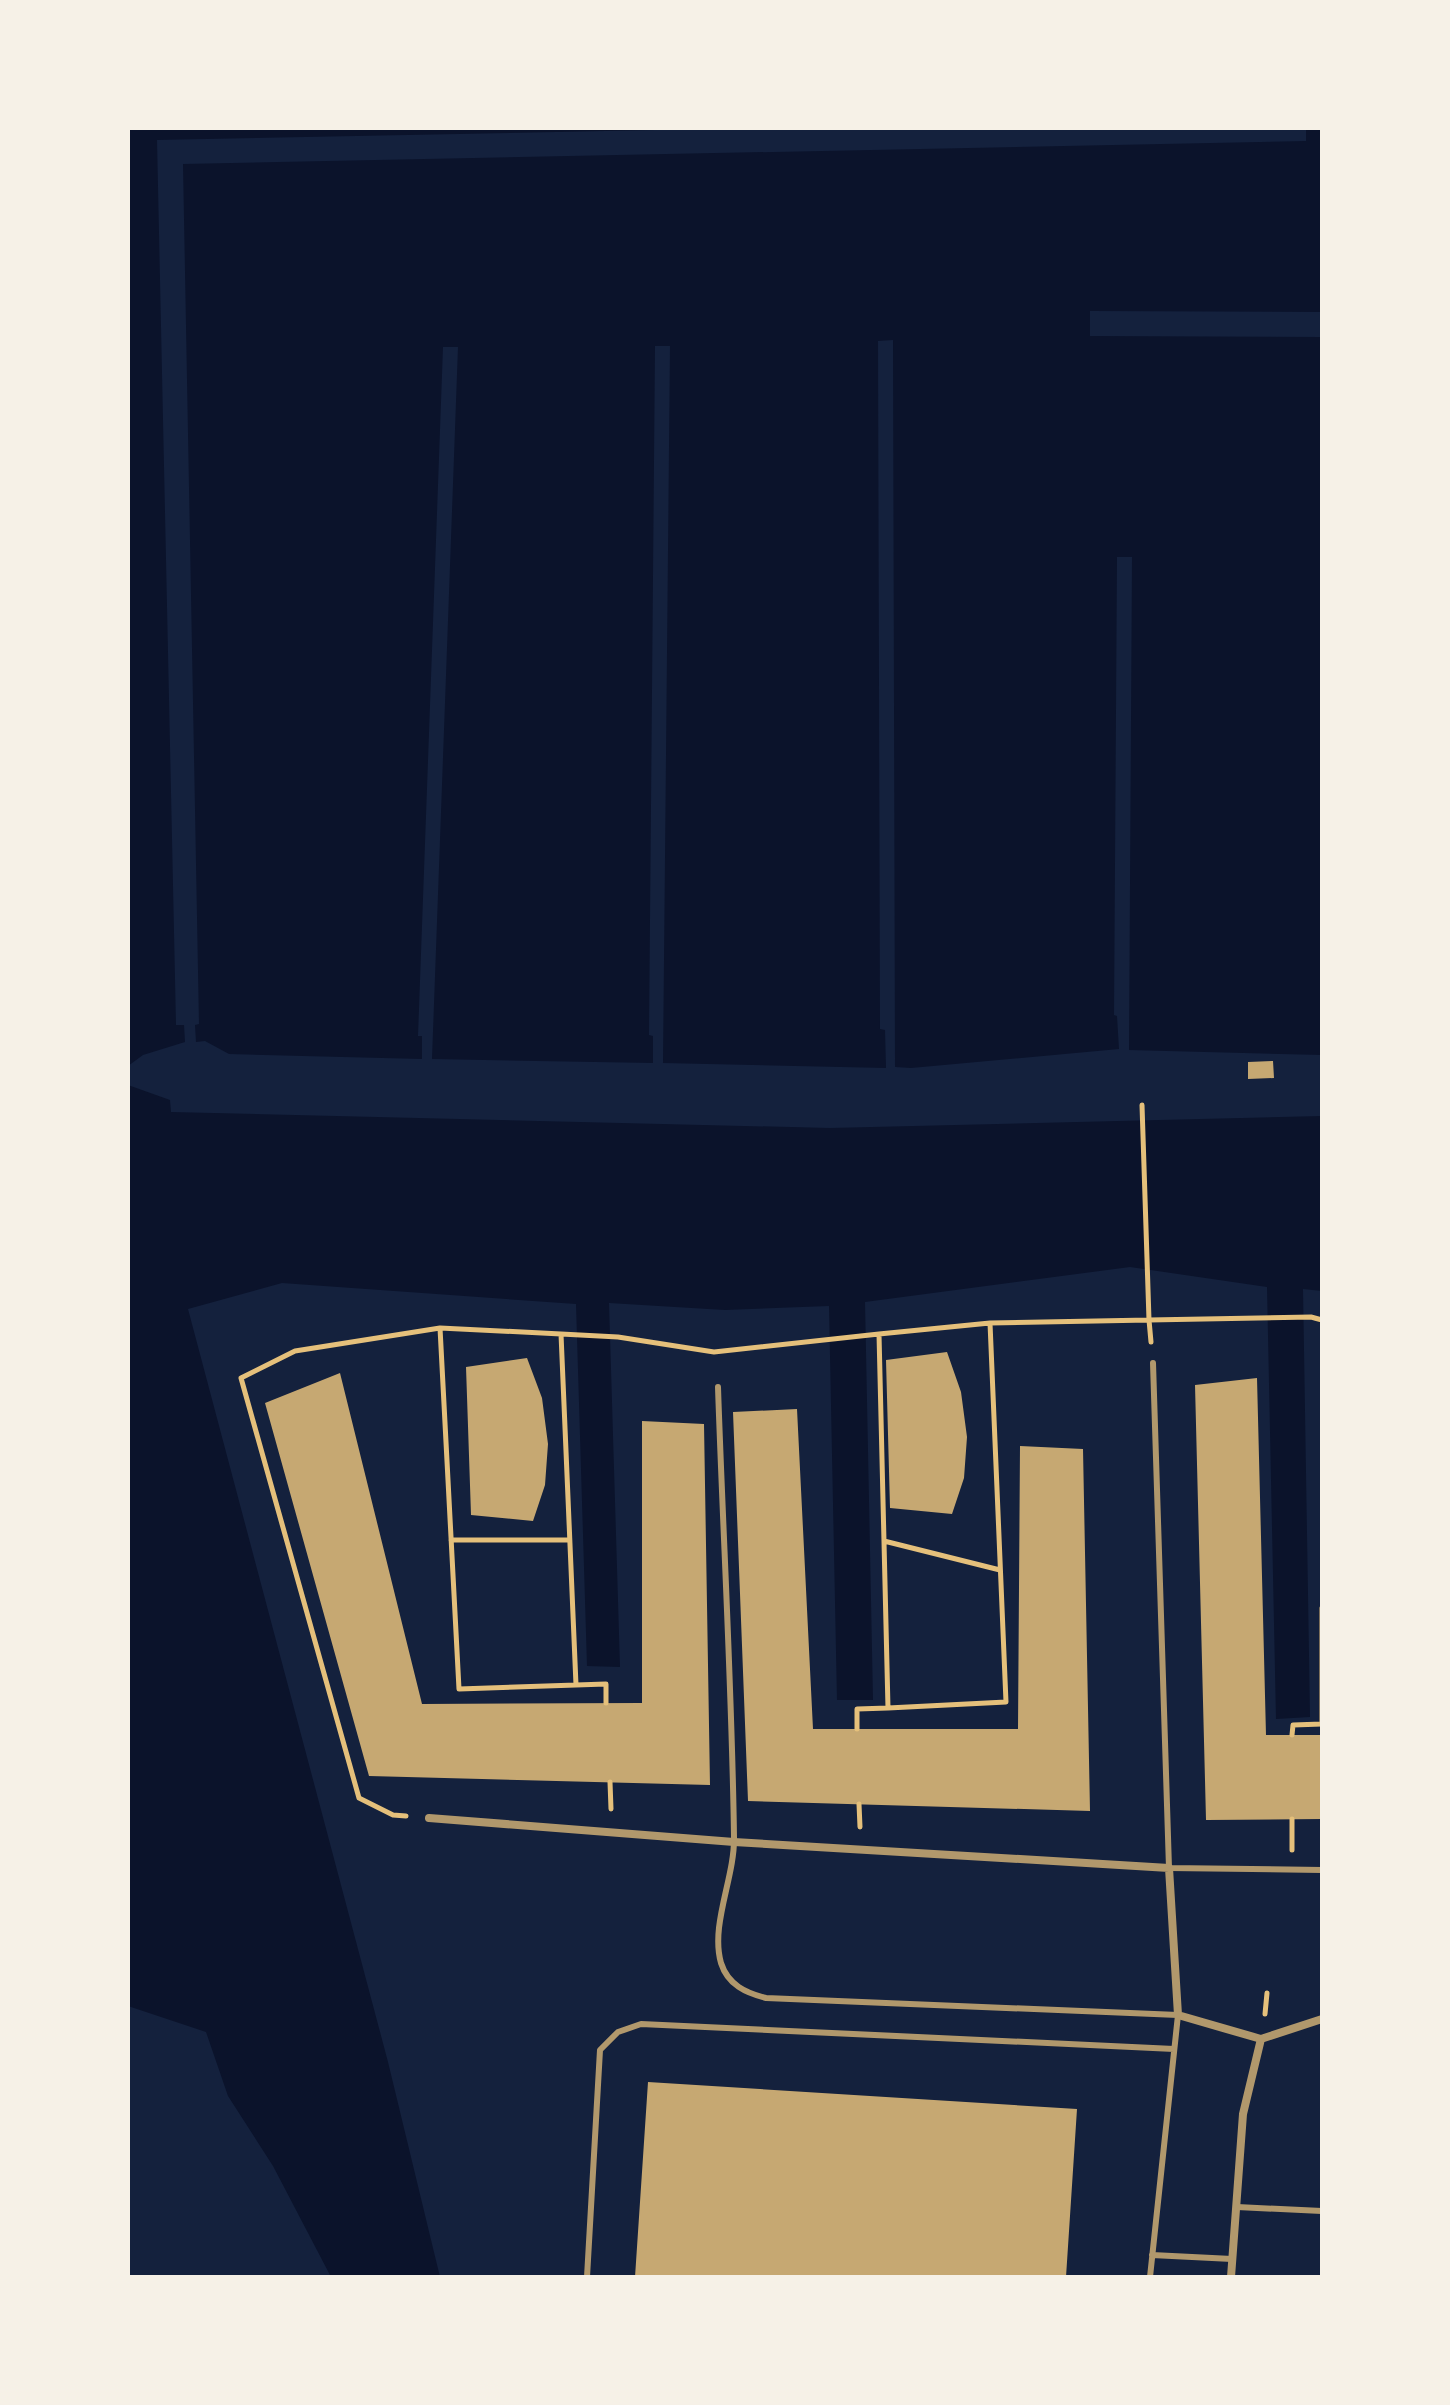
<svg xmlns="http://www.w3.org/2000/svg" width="1450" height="2405" font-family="Jost,sans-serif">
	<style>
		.water { fill: #0b132b }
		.pier { fill: #14213d }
		.building { fill: #c6a872 }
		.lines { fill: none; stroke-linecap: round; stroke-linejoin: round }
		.path { stroke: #e5c07b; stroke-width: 5 }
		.service { stroke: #b1986c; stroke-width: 6 }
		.minor { stroke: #b1986c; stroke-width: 8 }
	</style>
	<rect width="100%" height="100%" fill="#14213d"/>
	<!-- water -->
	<path class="water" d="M 128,128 L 1322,128 L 1322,1291 L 1303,1289 L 1310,1717 L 1276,1719 L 1267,1287 L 1130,1267 L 865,1302 L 873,1700 L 837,1700 L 829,1306 L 725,1310 L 609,1303 L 620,1667 L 587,1666 L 576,1304 L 282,1283 L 188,1309 L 388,2062 L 440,2277 L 331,2277 L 273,2166 L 228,2096 L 206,2032 L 128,2006 Z"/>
	<!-- pier -->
	<path class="pier" d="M 752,128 L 1306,128 L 1306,141 L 183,164 L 199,1024 L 195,1025 L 196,1042 L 205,1041 L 229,1054 L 422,1059 L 422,1036 L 418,1036 L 443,347 L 458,347 L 432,1059 L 653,1063 L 653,1036 L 649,1035 L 655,346 L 670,346 L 663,1063 L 886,1068 L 885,1030 L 880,1029 L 878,341 L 893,340 L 895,1067 L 911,1068 L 1119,1049 L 1117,1016 L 1114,1015 L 1117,557 L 1132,557 L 1129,1050 L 1322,1055 L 1322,1116 L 830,1128 L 171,1112 L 170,1100 L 128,1085 L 128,1066 L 143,1055 L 185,1042 L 184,1025 L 176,1025 L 157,140 Z
		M 1090,311 L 1322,312 L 1322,337 L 1090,336 Z"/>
	<!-- building -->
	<path class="building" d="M 1273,1061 L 1274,1078 L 1248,1079 L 1248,1062 Z
		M 947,1352 L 961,1392 L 967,1437 L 964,1478 L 952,1514 L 890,1508 L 886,1360 Z
		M 527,1358 L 542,1398 L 548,1444 L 545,1485 L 533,1521 L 471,1515 L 466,1367 Z
		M 340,1373 L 422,1704 L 642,1703 L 642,1421 L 704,1424 L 710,1785 L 369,1776 L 265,1403 Z
		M 1257,1378 L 1266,1735 L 1322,1735 L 1322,1819 L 1206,1820 L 1195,1385 Z
		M 797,1409 L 813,1729 L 1018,1729 L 1020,1446 L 1083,1449 L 1090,1811 L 748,1801 L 733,1412 Z
		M 648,2082 L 1077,2109 L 1066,2277 L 635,2277 Z"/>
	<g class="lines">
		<!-- path -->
		<path class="path" d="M 440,1328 L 459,1689 L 576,1685 L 561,1334 L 618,1337 L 714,1352 L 879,1334 L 888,1708 L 1006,1702 L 990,1323 L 1149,1320 L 1142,1105
			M 879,1334 L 990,1323
			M 1151,1342 L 1149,1320 L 1311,1317 L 1322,1320
			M 451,1540 L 569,1540
			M 884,1541 L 1000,1570
			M 1322,1608 L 1322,1724
			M 576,1685 L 606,1684 L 606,1703
			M 857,1729 L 857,1709 L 888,1708
			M 1292,1735 L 1293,1725 L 1322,1724
			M 610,1782 L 611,1809
			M 859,1804 L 860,1827
			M 406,1816 L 393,1815 L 359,1798 L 241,1378 L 295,1351 L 440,1328 L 561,1334
			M 1292,1819 L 1292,1850
			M 1265,2014 L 1267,1993"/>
		<!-- service -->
		<path class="service" d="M 1153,1363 L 1169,1868 L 1322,1870
			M 718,1387 C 723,1537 732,1687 734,1837 C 735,1877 710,1925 721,1963 C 728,1985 746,1993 766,1998 L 1178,2015 L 1150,2277
			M 1237,2207 L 1322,2211
			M 1152,2255 L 1232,2259
			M 587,2277 L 600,2050 L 618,2032 L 641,2024 L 1174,2049"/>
		<!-- minor -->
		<path class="minor" d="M 429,1818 L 734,1842 L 1169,1868 L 1178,2015 L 1261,2039
			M 1231,2277 L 1243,2114 L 1261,2039 L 1322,2019"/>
	</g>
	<!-- border -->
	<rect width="1450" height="2405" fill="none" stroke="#f6f1e7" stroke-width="260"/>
</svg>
